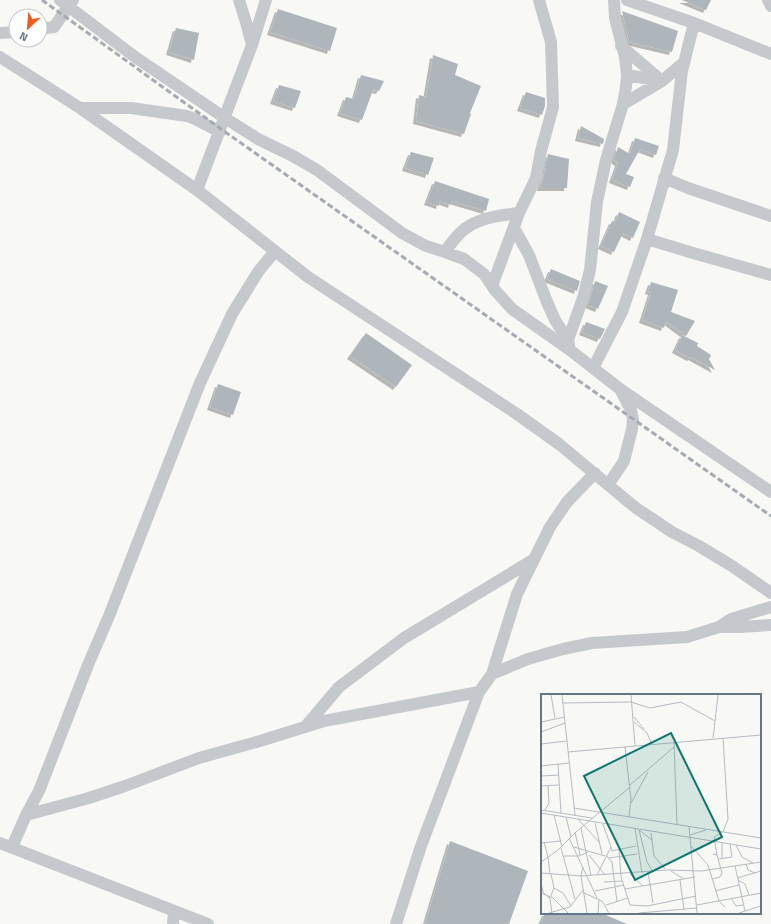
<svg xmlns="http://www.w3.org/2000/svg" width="771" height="924" font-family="'Titillium Web',sans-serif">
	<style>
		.building { fill: #aeb6bc; filter: url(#shadow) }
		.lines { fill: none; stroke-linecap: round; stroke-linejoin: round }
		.minor { stroke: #c5c9cd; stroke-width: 12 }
		.rail { stroke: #a5abb2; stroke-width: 3; stroke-dasharray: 6 3; stroke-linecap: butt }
		.inset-road { fill: none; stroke: #b4bcc2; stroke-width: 1 }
		.view { fill: #0f766e; fill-opacity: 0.15; stroke: #0f766e; stroke-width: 2 }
		.inset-edge { fill: none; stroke: #657688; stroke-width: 2 }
	</style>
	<defs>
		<filter id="shadow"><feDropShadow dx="-3" dy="3" stdDeviation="0" flood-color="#0004"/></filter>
	</defs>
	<rect width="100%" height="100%" fill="#f8f8f5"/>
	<!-- building -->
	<path class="building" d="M 682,0 L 711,0 L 706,10 Z
		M 278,9 L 337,28 L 330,51 L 270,32 Z
		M 622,11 L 678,31 L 672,52 L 629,42 Z
		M 176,28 L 199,33 L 194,60 L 169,52 Z
		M 433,55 L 458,64 L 455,75 L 481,86 L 470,113 L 471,114 L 464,134 L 416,121 L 419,95 L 426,97 Z
		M 361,75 L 384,81 L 379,91 L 373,90 L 362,120 L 340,113 L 346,97 L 354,99 Z
		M 279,85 L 301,91 L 295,108 L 273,101 Z
		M 526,92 L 545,98 L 545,106 L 542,115 L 520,108 Z
		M 581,126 L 604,139 L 603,144 L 578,138 Z
		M 635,138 L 659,146 L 656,155 L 640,149 L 626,174 L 634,177 L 630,187 L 612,180 L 618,163 L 614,160 L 618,147 L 630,154 Z
		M 411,152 L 434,158 L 428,175 L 405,168 Z
		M 548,154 L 569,159 L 567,188 L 540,188 L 543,179 Z
		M 435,181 L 489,199 L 486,211 L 452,201 L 451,205 L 440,201 L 439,206 L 427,202 Z
		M 619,212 L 640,222 L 633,238 L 623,233 L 614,252 L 601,246 L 612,221 L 615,222 Z
		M 551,269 L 580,281 L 577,291 L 547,279 Z
		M 595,281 L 608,286 L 598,309 L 588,305 Z
		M 651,282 L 678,290 L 671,312 L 695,321 L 686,336 L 666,321 L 664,328 L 642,320 L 651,292 L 648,291 Z
		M 586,322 L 605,329 L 600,339 L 582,332 Z
		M 366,333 L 412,365 L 396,387 L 350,356 Z
		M 682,335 L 698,343 L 697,346 L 711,355 L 709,359 L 715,370 L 691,357 L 690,358 L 675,350 Z
		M 218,384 L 241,392 L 233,415 L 210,407 Z
		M 450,841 L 528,871 L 509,924 L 425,924 Z
		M 545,913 L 601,913 L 627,924 L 540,924 Z"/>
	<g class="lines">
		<!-- minor -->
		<path class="minor" d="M 60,0 L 135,57 L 225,118 L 258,139 L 293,156 L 317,170 L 402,233 L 426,246 L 445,252 L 464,259 L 484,274 L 494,289 L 512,309 L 570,350 L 620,389 L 771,492
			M 239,0 L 246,22 L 252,45
			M 627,0 L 694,23 L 771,54
			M 768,0 L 771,6
			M 40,29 L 54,27 L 73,0
			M 0,33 L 16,32
			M 621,46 L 662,81
			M 0,57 L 80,108 L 197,190 L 308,277 L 517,414 L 559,444 L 636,508 L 672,532 L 699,546 L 732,566 L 771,593
			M 627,75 L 661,81
			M 623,104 L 662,81 L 683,63
			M 80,108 L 131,108 L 187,116 L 195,119 L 220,132
			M 664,178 L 688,188 L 771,216
			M 197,190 L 252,45 L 266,0
			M 514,228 L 529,255 L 547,302 L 555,320 L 568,340 L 569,345
			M 647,239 L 693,253 L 771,275
			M 445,252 C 452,242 459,232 469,226 C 484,217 503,215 519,213
			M 492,286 L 519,213 L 536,178 L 541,151 L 553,107 L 551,42 L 539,0
			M 568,340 L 583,298 L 590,270 L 597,202 L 606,160 L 623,104 L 626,87 L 627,75 L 625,57 L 615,18 L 614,0
			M 593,368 L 622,312 L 647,239 L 673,150 L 682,71 L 694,23
			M 608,485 L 624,461 L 632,429 L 633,419 L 631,410 L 621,391
			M 719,627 L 740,627 L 771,625
			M 492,674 L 528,659 L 563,649 L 592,643 L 687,637 L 719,627 L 731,619 L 771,607
			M 306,726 L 339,687 L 404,638 L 533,560
			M 26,815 L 89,798 L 125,786 L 199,758 L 260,741 L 324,721 L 479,692
			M 0,843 L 208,924
			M 12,847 L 26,815 L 39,791 L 88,665 L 109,616 L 200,383 L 232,314 L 258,272 L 275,251
			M 173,924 L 174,911
			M 396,924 L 421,846 L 479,692 L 492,674 L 517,594 L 550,527 L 567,502 L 595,473"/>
		<!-- rail -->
		<path class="rail" d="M 42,0 L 221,129 L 771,516"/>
	</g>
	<!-- overview -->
	<g transform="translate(541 694)">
		<rect width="220" height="220" fill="#f8f8f5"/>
		<path class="inset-road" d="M 10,1 L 14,24M 21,1 L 34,121M 90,1 L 94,52M 22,9 L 90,8 L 109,14 L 140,8 L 174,27M 93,23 L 103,35M 0,28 L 24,23M 93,28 L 106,39 L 111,50M 0,38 L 24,29M 172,44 L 177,1M 133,49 L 136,130M 0,50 L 26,47M 84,53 L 90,105 L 88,123M 27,58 L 220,41M 17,70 L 20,119M 0,72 L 28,69M 0,82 L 18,81M 89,91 L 133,53M 0,92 L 18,91M 90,109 L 107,78M 33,114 L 220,144M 0,116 L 51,124M 4,116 L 8,109 L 7,92M 0,119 L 220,155M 13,121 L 21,153M 25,123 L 30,143M 37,125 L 59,149M 54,129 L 61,160M 62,130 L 71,156M 148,133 L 156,219M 40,134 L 50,182M 94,134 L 101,179M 98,136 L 106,168 L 112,178M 98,136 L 111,146M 34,138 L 39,161M 110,139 L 113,162 L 124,175M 149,141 L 165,136M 28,144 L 56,204M 3,148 L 7,163M 0,149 L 20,147M 195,151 L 201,163 L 212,169M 150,152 L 167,171 L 178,207 L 184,213M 33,153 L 64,162M 20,154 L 34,205M 78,155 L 80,183 L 89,211 L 106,212 L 155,202M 70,157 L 95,152M 48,161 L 64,181M 65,161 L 71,168 L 76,208M 176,161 L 173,143 L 182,138 L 187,125 L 182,44M 23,162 L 38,162 L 47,158M 7,163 L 9,180M 68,164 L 96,160M 178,165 L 191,163 L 189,150M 181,165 L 181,148M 0,168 L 17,156 L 35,138 L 88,94M 205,170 L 207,176 L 214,179M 194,172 L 204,217M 42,173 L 40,182 L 46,219M 130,177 L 143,185M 107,178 L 112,209M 0,179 L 40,182 L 125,176 L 160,177 L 220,168M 89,180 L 102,192M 56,181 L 70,153M 196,184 L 220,177M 171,185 L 179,183 L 181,179 L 176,161 L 172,160M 139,186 L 143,216M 197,186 L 204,190 L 208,201M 63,188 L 81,187M 0,189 L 2,198 L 9,205 L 11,219M 13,194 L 22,199 L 30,212M 84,195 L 154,183M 54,197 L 83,191M 174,197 L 198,191M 0,199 L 12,204 L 27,219M 43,199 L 61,207 L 68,219M 9,204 L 13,194 L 10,180M 190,204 L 195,212 L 202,211M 65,211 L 87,204M 156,211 L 220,199M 8,219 L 29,213 L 42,196M 57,219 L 58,205M 98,219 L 156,214M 198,219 L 220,212"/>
		<path class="view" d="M 130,39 L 181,143 L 94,186 L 43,82 Z"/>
		<rect width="220" height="220" class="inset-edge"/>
	</g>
	<!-- north arrow -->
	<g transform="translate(28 28) rotate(206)"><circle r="19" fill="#ffffff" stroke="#c1c8cf"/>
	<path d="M0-3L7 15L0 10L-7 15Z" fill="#ef5d1e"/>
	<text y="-6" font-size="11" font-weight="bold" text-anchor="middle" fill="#657688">N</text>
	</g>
</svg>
